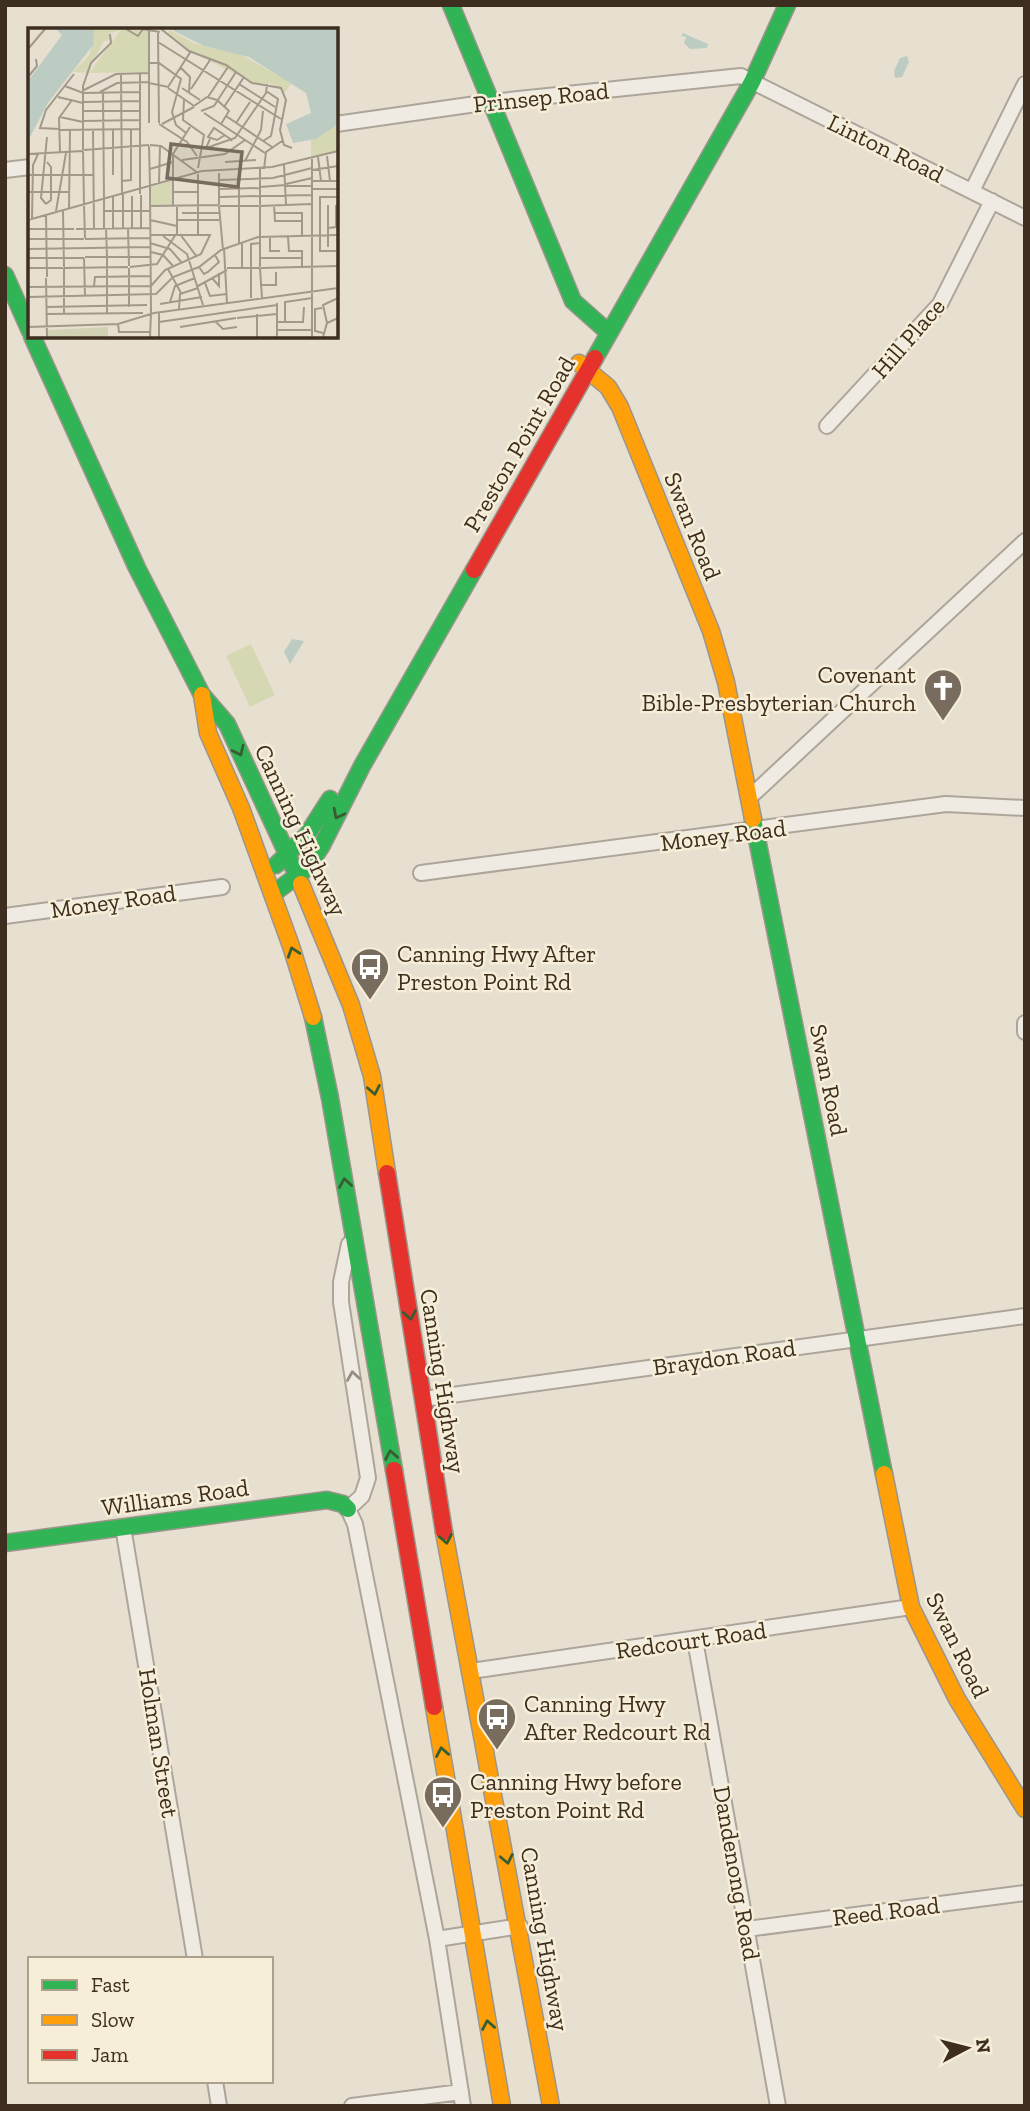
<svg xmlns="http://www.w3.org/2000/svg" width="1030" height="2111" font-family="'Zilla Slab',serif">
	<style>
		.green { fill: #d6d7b3 }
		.water { fill: #bcccc2 }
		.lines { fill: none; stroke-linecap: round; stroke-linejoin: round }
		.street-casing { stroke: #ada599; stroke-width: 18 }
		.fast-casing { stroke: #9c958a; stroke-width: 19 }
		.slow-casing { stroke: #9c958a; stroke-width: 19 }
		.jam-casing { stroke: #9c958a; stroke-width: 19 }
		.street { stroke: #efebe3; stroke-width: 14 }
		.fast { stroke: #30b455; stroke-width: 16 }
		.slow { stroke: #ff9f0a; stroke-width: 16 }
		.jam { stroke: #e5322d; stroke-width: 16 }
		.oneway { stroke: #385d33 }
		.oneway2 { stroke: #968c82 }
		.labels { text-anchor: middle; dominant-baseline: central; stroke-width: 5; stroke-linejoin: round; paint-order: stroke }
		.street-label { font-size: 24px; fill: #3d2e20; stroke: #f7eed8 }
		.poi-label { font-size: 24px; fill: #3d2e20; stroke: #f7eed8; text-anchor: start }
		.inset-river { fill: none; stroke: #bcccc2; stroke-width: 3.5 }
		.inset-road { fill: none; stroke: #a3998a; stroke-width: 2 }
		.view { fill: #786c5e; fill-opacity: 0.15; stroke: #786c5e; stroke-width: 3.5 }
		.inset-edge { fill: none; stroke: #3d2e20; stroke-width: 3.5 }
	</style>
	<rect width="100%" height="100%" fill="#e7e0d1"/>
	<!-- green -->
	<path class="green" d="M 251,644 L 275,695 L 250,707 L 226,656 Z"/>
	<!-- water -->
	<path class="water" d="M 683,33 L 708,44 L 707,48 L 690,49 L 684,43 L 686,37 L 681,36 Z
		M 907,56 L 909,62 L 902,77 L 895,78 L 894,71 L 900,58 Z
		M 292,639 L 304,641 L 290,664 L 284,652 Z"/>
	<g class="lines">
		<!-- street casing -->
		<g class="street-casing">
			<path id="street" d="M 336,124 L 490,102 L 741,76 L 1025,218
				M 5,170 L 30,167
				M 972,191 L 1025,84
				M 827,426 L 940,304 L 992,201
				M 750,797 L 1025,541
				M 421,873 L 946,804 L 1025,808
				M 5,916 L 222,887
				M 1025,1023 L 1025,1032
				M 349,1244 L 341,1282 L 341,1302 L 368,1478 L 362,1496 L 348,1509 L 355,1524 L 437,1939 L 463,2106
				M 423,1399 L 1025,1316
				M 123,1527 L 195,1959
				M 695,1640 L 778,2106
				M 471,1671 L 911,1607
				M 747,1929 L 1025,1893
				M 437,1939 L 520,1926
				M 215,2081 L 219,2106
				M 352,2106 L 461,2092"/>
		</g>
		<!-- fast casing -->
		<g class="fast-casing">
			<path id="fast" d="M 451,5 L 573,301 L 609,333
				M 5,275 L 30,331
				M 32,336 L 137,568 L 202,695 L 227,724 L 301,884
				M 595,358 L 752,82 L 787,5
				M 753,819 L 884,1474
				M 276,865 L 307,835 L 330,799
				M 274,893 L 306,869 L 321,847 L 362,766 L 474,570
				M 313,1017 L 330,1098 L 394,1470
				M 5,1543 L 327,1500 L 343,1504 L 348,1509"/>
		</g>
		<!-- slow casing -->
		<g class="slow-casing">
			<path id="slow" d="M 579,363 L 608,387 L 620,407 L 711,631 L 726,682 L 753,819
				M 202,695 L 208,733 L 241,808 L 291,946 L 313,1017
				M 301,884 L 351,1005 L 372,1076 L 387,1173
				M 884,1474 L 911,1607 L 957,1699 L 1025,1809
				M 444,1532 L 551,2106
				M 434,1707 L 502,2106"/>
		</g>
		<!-- jam casing -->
		<g class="jam-casing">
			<path id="jam" d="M 474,570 L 595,358
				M 387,1173 L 444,1532
				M 394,1470 L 434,1707"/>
		</g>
		<!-- street -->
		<use href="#street" class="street"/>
		<!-- fast -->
		<use href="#fast" class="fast"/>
		<!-- slow -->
		<use href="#slow" class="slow"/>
		<!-- jam -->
		<use href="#jam" class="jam"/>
	</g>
	<!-- one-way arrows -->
	<defs><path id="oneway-chevron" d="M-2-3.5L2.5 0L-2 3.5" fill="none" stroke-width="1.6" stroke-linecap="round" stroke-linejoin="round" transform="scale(1.75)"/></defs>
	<g class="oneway">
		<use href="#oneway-chevron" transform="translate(239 751) rotate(65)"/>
		<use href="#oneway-chevron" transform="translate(338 814) rotate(117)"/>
		<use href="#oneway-chevron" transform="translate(293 952) rotate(-108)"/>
		<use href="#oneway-chevron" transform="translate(374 1090) rotate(79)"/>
		<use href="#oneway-chevron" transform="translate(345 1183) rotate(-99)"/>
		<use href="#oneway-chevron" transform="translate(410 1315) rotate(81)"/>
		<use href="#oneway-chevron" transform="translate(391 1455) rotate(-100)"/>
		<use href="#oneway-chevron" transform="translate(446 1539) rotate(80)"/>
		<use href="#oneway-chevron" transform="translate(442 1752) rotate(-100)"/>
		<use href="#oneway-chevron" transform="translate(507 1859) rotate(79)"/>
		<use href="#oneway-chevron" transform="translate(488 2025) rotate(-100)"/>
	</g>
	<use class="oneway2" href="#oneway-chevron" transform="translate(353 1376) rotate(-99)"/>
	<!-- icons -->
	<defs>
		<g id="church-pin" transform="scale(2.0125)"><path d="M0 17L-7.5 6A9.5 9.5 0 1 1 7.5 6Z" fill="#786c5e" stroke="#f7eed8"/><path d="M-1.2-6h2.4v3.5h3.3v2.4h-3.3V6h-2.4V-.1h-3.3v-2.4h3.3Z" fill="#fff"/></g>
		<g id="bus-pin" transform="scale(2.0125)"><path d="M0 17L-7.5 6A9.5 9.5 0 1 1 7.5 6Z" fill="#786c5e" stroke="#f7eed8"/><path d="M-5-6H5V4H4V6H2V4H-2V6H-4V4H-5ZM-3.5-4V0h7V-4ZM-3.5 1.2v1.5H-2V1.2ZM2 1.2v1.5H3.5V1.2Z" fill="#fff"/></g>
	</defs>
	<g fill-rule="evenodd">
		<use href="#church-pin" x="943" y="688"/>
		<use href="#bus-pin" x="370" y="967"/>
		<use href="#bus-pin" x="497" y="1717"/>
		<use href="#bus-pin" x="443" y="1795"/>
	</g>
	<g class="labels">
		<!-- street labels -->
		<g class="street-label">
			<text transform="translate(541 97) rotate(-6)">Prinsep Road</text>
			<text transform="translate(886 148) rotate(26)">Linton Road</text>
			<text transform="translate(908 338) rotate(-49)">Hill Place</text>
			<text transform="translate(519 444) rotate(-60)">Preston Point Road</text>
			<text transform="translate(693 526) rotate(68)">Swan Road</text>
			<text transform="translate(301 830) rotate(65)">Canning Highway</text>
			<text transform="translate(723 835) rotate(-7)">Money Road</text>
			<text transform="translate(113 901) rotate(-8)">Money Road</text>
			<text transform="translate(829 1080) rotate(79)">Swan Road</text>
			<text transform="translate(724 1357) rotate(-8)">Braydon Road</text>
			<text transform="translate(443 1381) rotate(81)">Canning Highway</text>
			<text transform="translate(175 1497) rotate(-8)">Williams Road</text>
			<text transform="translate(691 1640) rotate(-8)">Redcourt Road</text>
			<text transform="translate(958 1645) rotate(64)">Swan Road</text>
			<text transform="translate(159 1743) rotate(81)">Holman Street</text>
			<text transform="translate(737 1873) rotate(80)">Dandenong Road</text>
			<text transform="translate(886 1911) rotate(-7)">Reed Road</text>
			<text transform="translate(545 1939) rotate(80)">Canning Highway</text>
		</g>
		<!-- poi labels -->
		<g class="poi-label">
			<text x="916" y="674" text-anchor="end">Covenant<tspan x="916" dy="28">Bible-Presbyterian Church</tspan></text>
			<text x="397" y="953">Canning Hwy After<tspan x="397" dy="28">Preston Point Rd</tspan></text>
			<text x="524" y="1703">Canning Hwy<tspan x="524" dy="28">After Redcourt Rd</tspan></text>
			<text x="470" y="1781">Canning Hwy before<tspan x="470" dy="28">Preston Point Rd</tspan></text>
		</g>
	</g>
	<!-- overview -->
	<g transform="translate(28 28)">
		<rect width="310" height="310" fill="#e7e0d1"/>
		<path d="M 66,1 L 120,1 L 120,44 L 61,45 L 93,2 L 81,6 L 82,12 L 76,13 L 59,45 L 45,44 L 62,26 ZM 142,2 L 167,16 L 214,27 L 263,55 L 257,65 L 245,56 L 225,55 L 162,23 L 139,5 ZM 310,96 L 310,122 L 283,129 L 283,112 ZM 144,153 L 144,177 L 124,178 L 123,159 Z" fill="#d6d7b3"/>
		<path d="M 80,299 L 80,309 L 20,309 L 20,302 Z" fill="#d1d1b3"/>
		<path d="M 28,1 L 66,1 L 65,17 L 20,75 L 1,111 L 0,53 L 34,7 ZM 142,1 L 310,1 L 310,96 L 288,111 L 265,115 L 258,96 L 283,85 L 278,65 L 221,29 L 176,18 Z" fill="#bcccc2"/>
		<path class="inset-river" d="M 0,82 L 36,27 L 44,1"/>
		<path class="inset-road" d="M 98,1 L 110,8 L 115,1 L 132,4M 133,1 L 161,23 L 198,37 L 224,55 L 253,60 L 258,72 L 252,102 L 256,117 L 264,120M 121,3 L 121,95M 130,4 L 131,95M 130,14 L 253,91M 0,21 L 17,1M 121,35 L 131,35 L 153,51 L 144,84 L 148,97 L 158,105M 153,40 L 162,49 L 161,64M 93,45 L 94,166M 112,45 L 112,166M 0,49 L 9,38 L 8,31M 121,55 L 140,59 L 163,23M 211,56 L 247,79M 37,58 L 55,65 L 112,64M 140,60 L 166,78M 154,60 L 172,72M 163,61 L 182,32M 56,62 L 88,46 L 121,45M 72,64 L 89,55 L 121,54M 75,64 L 76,172M 30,69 L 55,75M 180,69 L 200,39M 156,72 L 155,92 L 176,107 L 170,140M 55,74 L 112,73M 166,78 L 179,69 L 189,72 L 201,83 L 193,96M 196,79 L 216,49M 55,83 L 112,83M 173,83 L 186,78 L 208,44M 176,85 L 237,125M 198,88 L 244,119M 32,89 L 55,94M 55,93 L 112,92M 208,95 L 222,74M 131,96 L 159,114 L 169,128M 134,96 L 166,79M 32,101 L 12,100 L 18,82 L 46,46M 32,102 L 112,101M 65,102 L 66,200M 85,102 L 85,147M 197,107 L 189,112 L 180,109 L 186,100 L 201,110 L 204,113M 182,111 L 178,120 L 207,110 L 238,65 L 239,56M 235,113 L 243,108 L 250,71 L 238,63M 122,117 L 133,118 L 170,145M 121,118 L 122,158M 55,122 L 55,58 L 63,35 L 83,15 L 82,6M 56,122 L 121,117M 55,123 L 56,176M 32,124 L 31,90 L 44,72M 0,126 L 55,123M 299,128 L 302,153M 284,129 L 284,176M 290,129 L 293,153M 154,132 L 197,126 L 217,112M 217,133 L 233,102 L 235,83M 197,134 L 228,132M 256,137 L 258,177M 122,141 L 145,134M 236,141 L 238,124 L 254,113M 284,142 L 310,138M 170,146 L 170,206M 0,147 L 66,147M 191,152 L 245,150 L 284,140M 94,153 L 103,152 L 103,101M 283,153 L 310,153M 131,155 L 132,118M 258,156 L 284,150M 122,158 L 123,285M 258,158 L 284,158M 232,159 L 258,157M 191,161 L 232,160M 284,161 L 310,161M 0,164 L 41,164M 145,164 L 170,164M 113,167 L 113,200M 85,168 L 85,200M 104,168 L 104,200M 232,168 L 284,167M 191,169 L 232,168M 18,176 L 13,170 L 19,109M 18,176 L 23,172 L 23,139 L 19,134M 56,176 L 57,210M 284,176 L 284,309M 191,177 L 191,145M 232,177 L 232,140M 246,177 L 247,193 L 274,193M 300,177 L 300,219M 122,178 L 191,177M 145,178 L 145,126 L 162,99M 149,178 L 149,206M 191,178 L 195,222M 192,178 L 231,178M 232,178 L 283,176M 41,180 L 42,102M 35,182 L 36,239M 28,183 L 38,125M 76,183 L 122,183M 154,185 L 191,185M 247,185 L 274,185 L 274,208M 18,187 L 19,249M 4,191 L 5,137 L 10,126M 0,192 L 174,143 L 244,139 L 310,123M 122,192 L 149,198M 149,192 L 191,192M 76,200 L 76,169M 78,200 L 79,229M 95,200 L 95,166M 100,200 L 101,238M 300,200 L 308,199 L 308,177M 0,201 L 46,201M 48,201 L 122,200M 152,206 L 169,229M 292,207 L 292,169 L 310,169M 135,208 L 159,226 L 175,277M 292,208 L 292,223 L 308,223M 242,209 L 242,223 L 252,223M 260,209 L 261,223 L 274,223 L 274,239M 0,211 L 56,211M 57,211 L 122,210M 122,215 L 142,221 L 154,235M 211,215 L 211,143M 214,215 L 214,239M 196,220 L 199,275M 0,221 L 122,219M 123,224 L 135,227 L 145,238M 57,229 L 123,229M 79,229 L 79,285M 0,230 L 56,230M 56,230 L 57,268M 232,230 L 274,230M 102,239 L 129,236 L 148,206M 171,239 L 176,246 L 180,244 L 191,234 L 187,227M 232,239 L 232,178M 0,240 L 35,240M 36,240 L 100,239M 36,240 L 36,285M 101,240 L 101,279M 199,240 L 232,240M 232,240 L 234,270M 233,240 L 310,238M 140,241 L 153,265M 18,250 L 19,309M 184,250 L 191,258 L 191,245M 177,255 L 182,268 L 199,266M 232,257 L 248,257 L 248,244M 66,258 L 67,249 L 123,248M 170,258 L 199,242M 0,259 L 123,258 L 137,242 L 173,226 L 182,207 L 123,207M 0,269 L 128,266 L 145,249 L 171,239 L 193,222 L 230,209 L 310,207M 223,270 L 223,216 L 232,215M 142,274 L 147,258 L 167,250M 249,275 L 249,309M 132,276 L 174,269M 19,279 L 119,277M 294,280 L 287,281 L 287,303 L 295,305M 151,281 L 152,266 L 170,260M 131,285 L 131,309M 18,286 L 115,285M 229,286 L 229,309M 209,290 L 249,286M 131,294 L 249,277M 188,294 L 195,301 L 209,299M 249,294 L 275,294 L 276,279M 257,294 L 257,274 L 284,270M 299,295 L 295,277 L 310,270M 90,296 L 91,304 L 122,304M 0,299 L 90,296 L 126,285 L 310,260M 152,299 L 208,290M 249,302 L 284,302M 122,309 L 123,285M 295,309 L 299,295 L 310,290"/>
		<path class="view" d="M 143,116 L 214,124 L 210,159 L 139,150 Z"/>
		<rect width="310" height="310" class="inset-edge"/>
	</g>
	<!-- border -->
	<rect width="1030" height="2111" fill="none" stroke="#3d2e20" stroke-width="14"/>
	<!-- legend -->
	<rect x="28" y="1957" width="245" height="126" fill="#f7eed8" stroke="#ada18e" stroke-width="2"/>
	<rect x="42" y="1980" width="35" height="10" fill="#30b455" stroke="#ada18e" stroke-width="2"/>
	<text x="91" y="1992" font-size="21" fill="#3d2e20">Fast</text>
	<rect x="42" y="2015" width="35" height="10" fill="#ff9f0a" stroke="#ada18e" stroke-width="2"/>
	<text x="91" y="2027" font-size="21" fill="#3d2e20">Slow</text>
	<rect x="42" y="2050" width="35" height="10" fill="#e5322d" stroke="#ada18e" stroke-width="2"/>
	<text x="91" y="2062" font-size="21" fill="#3d2e20">Jam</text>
	<!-- north arrow -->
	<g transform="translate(967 2048) rotate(83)" stroke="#f7eed8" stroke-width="5" paint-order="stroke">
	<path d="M0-5L12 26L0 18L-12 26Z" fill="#3d2e20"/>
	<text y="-10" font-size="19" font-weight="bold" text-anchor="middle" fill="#3d2e20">N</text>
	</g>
</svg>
